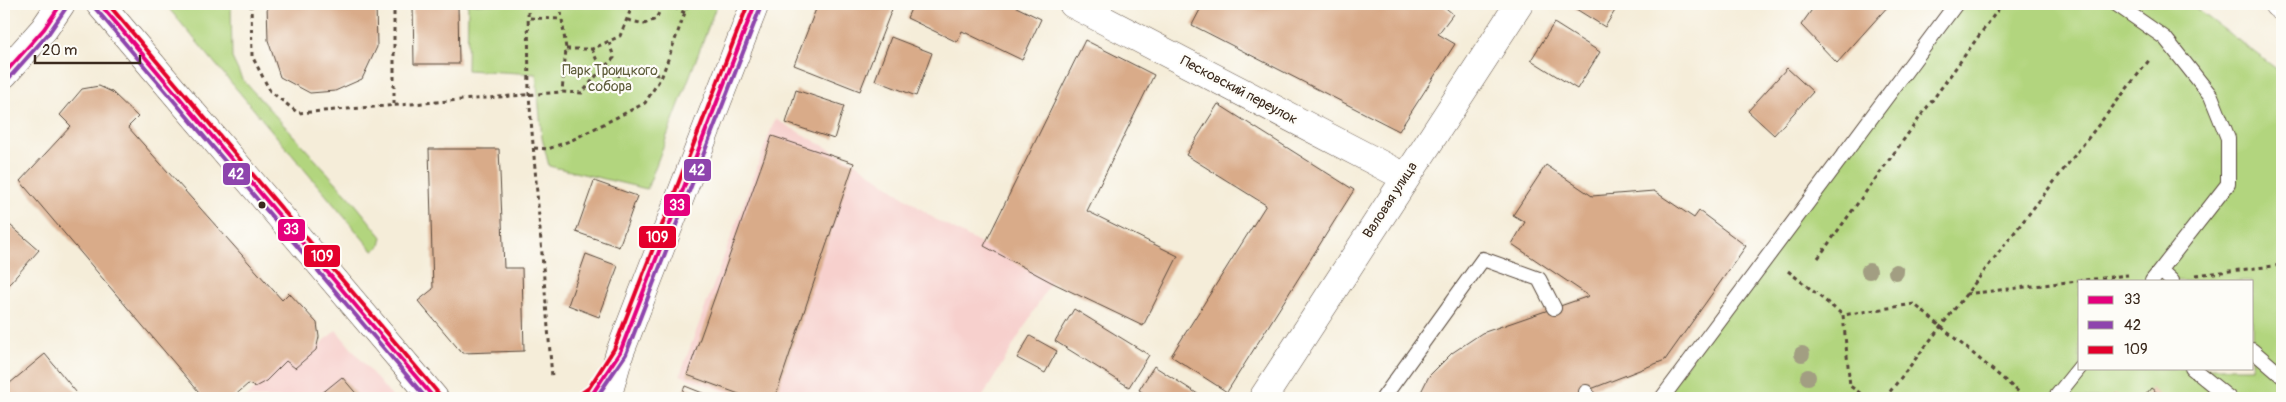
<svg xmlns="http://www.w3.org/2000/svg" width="2286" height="402" font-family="Pangolin,sans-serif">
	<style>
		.built { fill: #f7d0cd }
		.green { fill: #b2d57e; stroke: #76804e; fill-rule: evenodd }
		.building { fill: #d9ab89 }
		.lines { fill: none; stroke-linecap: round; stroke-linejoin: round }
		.lane-casing { stroke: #57473a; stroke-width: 16 }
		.street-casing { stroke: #57473a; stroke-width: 29 }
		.primary-casing { stroke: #57473a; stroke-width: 29 }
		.path { stroke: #57473a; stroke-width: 3; stroke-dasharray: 4 4; stroke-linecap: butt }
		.lane { stroke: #fff; stroke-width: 14 }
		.street { stroke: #fff; stroke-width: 28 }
		.primary { stroke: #fff; stroke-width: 28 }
		.bus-1-casing { stroke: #fdfcf7; stroke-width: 8 }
		.bus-2-casing { stroke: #fdfcf7; stroke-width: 8 }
		.bus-3-casing { stroke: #fdfcf7; stroke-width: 8 }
		.bus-1 { stroke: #e5007d; stroke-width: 4 }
		.bus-2 { stroke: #8e44ad; stroke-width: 4 }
		.bus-3 { stroke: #e4002b; stroke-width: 4 }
		.tree { fill: #a29e82 }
		.bus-dot { fill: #3b2a1e; stroke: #fdfcf7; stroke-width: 2 }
		.labels { text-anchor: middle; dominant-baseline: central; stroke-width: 4.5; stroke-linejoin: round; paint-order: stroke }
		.park-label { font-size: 14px; fill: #5f5d3b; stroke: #fdfcf7 }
		.street-label { font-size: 14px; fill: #3b2a1e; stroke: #fdfcf7 }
		.line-badge { stroke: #fdfcf7; stroke-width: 2 }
		.badge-label { font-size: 14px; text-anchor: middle; font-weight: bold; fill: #fff }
	</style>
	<rect width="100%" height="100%" fill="#fdfcf7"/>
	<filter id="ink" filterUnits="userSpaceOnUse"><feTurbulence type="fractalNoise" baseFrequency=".02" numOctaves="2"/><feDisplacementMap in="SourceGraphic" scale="10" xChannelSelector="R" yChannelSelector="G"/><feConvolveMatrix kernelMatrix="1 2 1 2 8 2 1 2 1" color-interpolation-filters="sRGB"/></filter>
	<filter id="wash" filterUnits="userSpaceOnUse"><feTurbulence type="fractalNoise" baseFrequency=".0096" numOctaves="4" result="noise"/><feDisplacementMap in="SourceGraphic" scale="20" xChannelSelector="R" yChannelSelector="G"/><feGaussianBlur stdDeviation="1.12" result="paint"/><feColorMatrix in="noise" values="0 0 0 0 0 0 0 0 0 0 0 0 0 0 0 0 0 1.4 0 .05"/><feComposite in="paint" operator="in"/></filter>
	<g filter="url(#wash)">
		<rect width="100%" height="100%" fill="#f5edd9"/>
		<!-- built -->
		<path class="built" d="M 775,119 L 862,167 L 935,219 L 1051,282 L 982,398 L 744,398 L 680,375 Z
			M 336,330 L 393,398 L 245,398 L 286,361 L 295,368 Z"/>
		<!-- green -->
		<path class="green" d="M 165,4 L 231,4 L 232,58 L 242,79 L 352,200 L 382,237 L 380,246 L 373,251 Z
			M 468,4 L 717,4 L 647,189 L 549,166 L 542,138 L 536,74 L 467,70 Z
			M 1956,4 L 2190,4 L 2282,73 L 2282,398 L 1662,398 ZM 2080,281 L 2252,281 L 2252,368 L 2080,368 Z"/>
		<g id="blocks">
			<!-- building -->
			<path class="building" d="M 267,4 L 376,4 L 377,47 L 362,79 L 335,91 L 310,93 L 280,77 L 268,40 Z
				M 413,4 L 458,4 L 459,64 L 414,64 Z
				M 818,4 L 894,4 L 860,91 L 794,65 Z
				M 913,4 L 1010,4 L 1041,19 L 1022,60 L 962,31 L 957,42 L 907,18 Z
				M 1203,4 L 1441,4 L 1453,14 L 1438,34 L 1455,44 L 1399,131 L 1192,25 Z
				M 1568,4 L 1619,4 L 1605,27 Z
				M 1816,4 L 1890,4 L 1837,63 L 1801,25 Z
				M 1554,23 L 1600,52 L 1577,89 L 1531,60 Z
				M 891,37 L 932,53 L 916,96 L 875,80 Z
				M 1085,40 L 1154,75 L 1087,211 L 1178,256 L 1143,326 L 1051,282 L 984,246 Z
				M 1787,68 L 1813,92 L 1774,135 L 1748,111 Z
				M 99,86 L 112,92 L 138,117 L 128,127 L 282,300 L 289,293 L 317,323 L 319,337 L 316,350 L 295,368 L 286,361 L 266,381 L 255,387 L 248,384 L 232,398 L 204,398 L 20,181 L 71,126 L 60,115 L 82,89 Z
				M 796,90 L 844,106 L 834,139 L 786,123 Z
				M 1218,104 L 1354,190 L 1227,392 L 1171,356 L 1266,205 L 1186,155 Z
				M 772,136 L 854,163 L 775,398 L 750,398 L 687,375 Z
				M 429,149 L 499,149 L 504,268 L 522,268 L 524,351 L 462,353 L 418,301 L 433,289 Z
				M 1546,165 L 1592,196 L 1654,191 L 1694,218 L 1699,211 L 1746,246 L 1665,360 L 1568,398 L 1418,398 L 1429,376 L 1452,353 L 1482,333 L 1589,296 L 1512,244 L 1525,222 L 1513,215 Z
				M 594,181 L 637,196 L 619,247 L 576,232 Z
				M 4,220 L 39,250 L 4,290 Z
				M 586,254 L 618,266 L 599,317 L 568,305 Z
				M 1074,309 L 1149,355 L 1129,387 L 1055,341 Z
				M 1030,336 L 1057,351 L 1045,373 L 1017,358 Z
				M 45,354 L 81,398 L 4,398 L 4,388 Z
				M 1154,366 L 1204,398 L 1152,398 L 1139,390 Z
				M 342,377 L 360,398 L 316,398 Z
				M 685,386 L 715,398 L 680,398 Z
				M 2151,388 L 2164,398 L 2143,398 Z
				M 2115,393 L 2122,398 L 2111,398 Z"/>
		</g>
	</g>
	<g filter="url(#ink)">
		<use href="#blocks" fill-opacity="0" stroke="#57473a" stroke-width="1"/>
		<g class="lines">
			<!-- lane casing -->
			<g class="lane-casing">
				<path id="lane" d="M 2116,4 L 2165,38 L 2211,96 L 2228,138 L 2228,184 L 2152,281
					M 2161,271 L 2172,281
					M 2252,350 L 2282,376
					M 2192,368 L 2229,398
					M 1586,392 L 1588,398
					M 1383,398 L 1483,259 L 1539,279 L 1554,308
					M 1662,398 L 1956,4
					M 2055,398 L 2080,367"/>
			</g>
			<!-- street casing -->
			<g class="street-casing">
				<path id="street" d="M 100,4 L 434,398
					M 1073,4 L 1405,177
					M 4,74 L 44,29 L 61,4
					M 607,398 L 620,352 L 755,4
					M 1263,398 L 1519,4"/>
			</g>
			<!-- primary casing -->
			<g class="primary-casing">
				<path id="primary" d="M 2278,4 L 2282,7"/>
			</g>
			<!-- path -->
			<path class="path" d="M 251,4 L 252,56 L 270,91 L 298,113 L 562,92 L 582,93 L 601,70 L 614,58 L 609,42
				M 394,4 L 394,107
				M 528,4 L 529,95 L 552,377
				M 560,4 L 566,49 L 562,92
				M 667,4 L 685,13
				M 530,18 L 562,19
				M 628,20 L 644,24 L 656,19 L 663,4
				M 566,49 L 592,49 L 620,36 L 633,4
				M 592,49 L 601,70
				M 601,70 L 621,76 L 640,70 L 662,76
				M 534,148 L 548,149 L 572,140 L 645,103 L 662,76 L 688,4
				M 1818,258 L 2002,4
				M 1788,271 L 1843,315
				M 2196,275 L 2282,265
				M 1966,294 L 2128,275
				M 1867,398 L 1850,386 L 1843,315 L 1914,304 L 2026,398
				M 1885,398 L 2150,59"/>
			<!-- lane -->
			<use href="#lane" class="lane"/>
			<!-- street -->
			<use href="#street" class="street"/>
			<!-- primary -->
			<use href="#primary" class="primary"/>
			<!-- bus-1 casing -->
			<g class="bus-1-casing">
				<path id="bus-1" d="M 100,4 L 434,398
					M 4,74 L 44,29 L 61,4
					M 585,398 L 593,393 L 620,352 L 755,4"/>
			</g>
			<!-- bus-2 casing -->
			<g class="bus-2-casing">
				<path id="bus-2" d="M 95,8 L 426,398
					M 9,78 L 49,33 L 66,8
					M 596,398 L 626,354 L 761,6"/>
			</g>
			<!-- bus-3 casing -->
			<g class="bus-3-casing">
				<path id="bus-3" d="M 108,4 L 439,394
					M 582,393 L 589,388 L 614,349 L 748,4"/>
			</g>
			<!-- bus-1 -->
			<use href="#bus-1" class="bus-1"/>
			<!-- bus-2 -->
			<use href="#bus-2" class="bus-2"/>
			<!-- bus-3 -->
			<use href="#bus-3" class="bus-3"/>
		</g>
		<!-- trees -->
		<g class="tree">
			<circle cx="1869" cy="271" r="8"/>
			<circle cx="1896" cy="272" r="8"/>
			<circle cx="1802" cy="354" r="8"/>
			<circle cx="1808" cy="377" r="8"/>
		</g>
	</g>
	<!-- markers -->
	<circle class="bus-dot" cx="262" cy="205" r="4.5"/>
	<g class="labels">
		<!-- park labels -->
		<g class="park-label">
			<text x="610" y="70">Парк Троицкого<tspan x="610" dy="16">собора</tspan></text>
		</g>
		<!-- street labels -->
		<g class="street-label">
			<text transform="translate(1239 90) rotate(28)">Песковский переулок</text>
			<text transform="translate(1390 200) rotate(-57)">Валовая улица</text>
		</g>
	</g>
	<g class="line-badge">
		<rect x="683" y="158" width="29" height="24" rx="5" fill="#8e44ad"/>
		<rect x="222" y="162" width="29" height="24" rx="5" fill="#8e44ad"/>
		<rect x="663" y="193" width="28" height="24" rx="5" fill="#e5007d"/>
		<rect x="277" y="218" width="29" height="24" rx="5" fill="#e5007d"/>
		<rect x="638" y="225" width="39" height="24" rx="5" fill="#e4002b"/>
		<rect x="303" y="244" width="38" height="24" rx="5" fill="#e4002b"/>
	</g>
	<g class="badge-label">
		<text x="697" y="175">42</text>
		<text x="236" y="179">42</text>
		<text x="677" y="210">33</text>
		<text x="291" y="234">33</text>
		<text x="657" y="242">109</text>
		<text x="322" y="261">109</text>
	</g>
	<!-- margin -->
	<rect width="2286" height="402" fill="none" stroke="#fdfcf7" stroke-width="20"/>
	<!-- legend -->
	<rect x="2078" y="280" width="175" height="90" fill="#fdfcf7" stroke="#afa8a0"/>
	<rect x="2088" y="296" width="25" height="8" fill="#e5007d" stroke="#afa8a0"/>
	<text x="2124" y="304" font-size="15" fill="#3b2a1e">33</text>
	<rect x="2088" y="321" width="25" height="8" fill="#8e44ad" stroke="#afa8a0"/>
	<text x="2124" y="330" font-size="15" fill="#3b2a1e">42</text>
	<rect x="2088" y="346" width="25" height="8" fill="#e4002b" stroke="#afa8a0"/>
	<text x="2124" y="354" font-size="15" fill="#3b2a1e">109</text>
	<!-- scale -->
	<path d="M35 55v8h105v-8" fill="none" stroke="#3b2a1e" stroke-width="2.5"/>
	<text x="42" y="55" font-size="15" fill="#3b2a1e" stroke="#fdfcf7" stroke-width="4" paint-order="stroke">20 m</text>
</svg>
